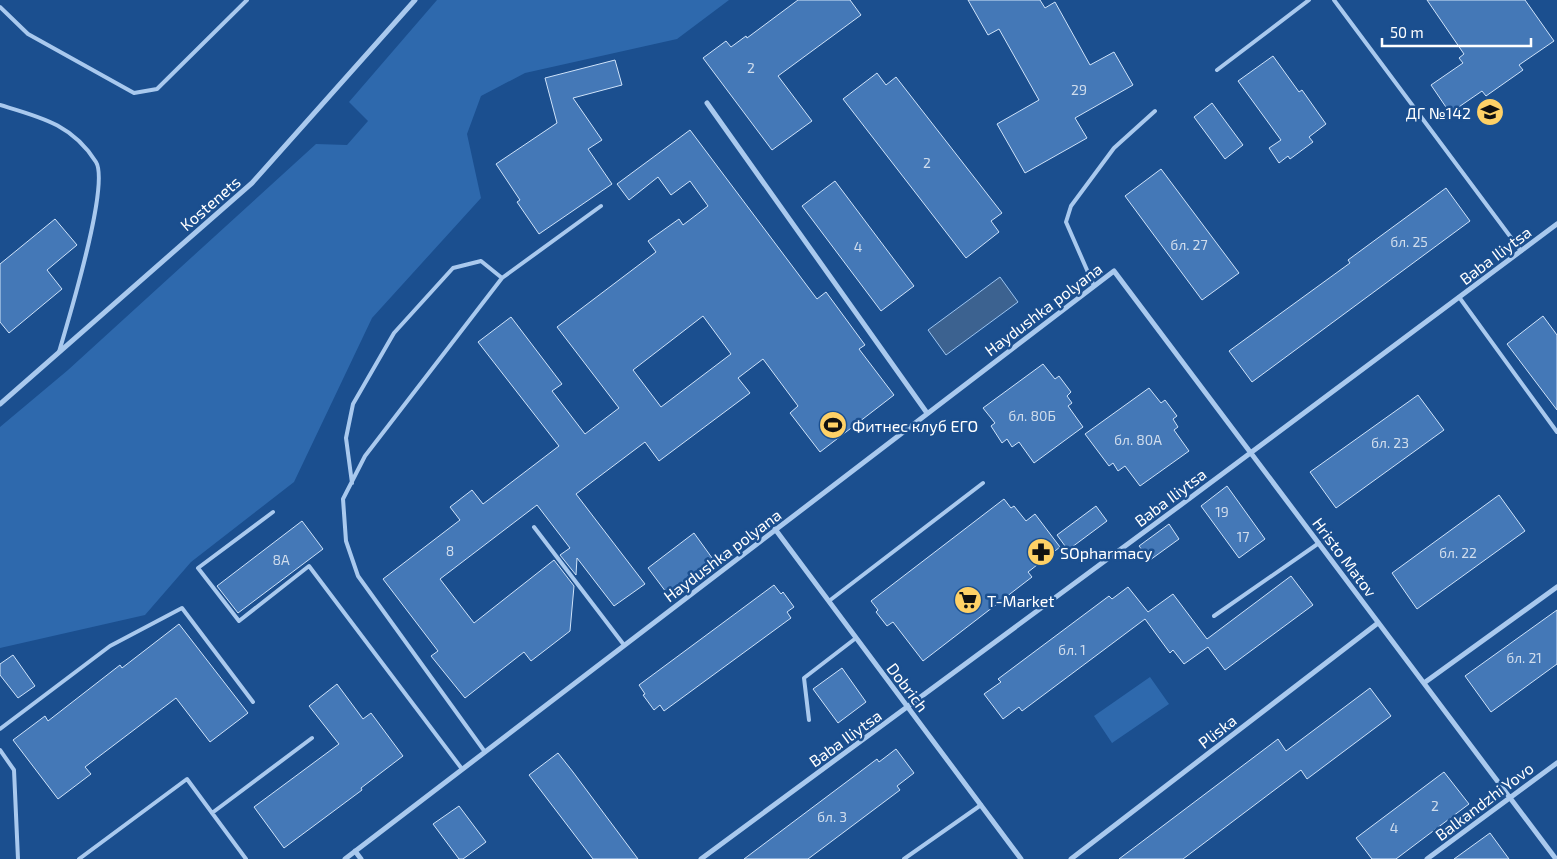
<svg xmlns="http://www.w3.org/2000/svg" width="1557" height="859" font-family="'Exo 2',sans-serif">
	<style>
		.green { fill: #2e69ad }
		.water { fill: #3c6290; stroke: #9cc4f0 }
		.building { fill: #4478b7; stroke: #cfe3fa; fill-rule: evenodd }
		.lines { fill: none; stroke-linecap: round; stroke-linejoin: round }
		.service { stroke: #a9c9ee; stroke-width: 4 }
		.minor { stroke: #a9c9ee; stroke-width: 5 }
		.labels { text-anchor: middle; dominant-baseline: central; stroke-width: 5; stroke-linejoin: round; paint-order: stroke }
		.number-label { font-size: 14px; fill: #d0dded }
		.poi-label { font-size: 16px; fill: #fff; stroke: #1b4f8f; text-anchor: start }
		.street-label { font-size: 16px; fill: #fff; stroke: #1b4f8f }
	</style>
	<rect width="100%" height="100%" fill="#1b4f8f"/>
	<!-- green -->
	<path class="green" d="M 437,0 L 729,0 L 677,39 L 525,73 L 481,96 L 467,134 L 481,198 L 372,318 L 294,482 L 191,562 L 145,615 L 0,648 L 0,427 L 68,370 L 316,144 L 347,145 L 368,121 L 349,102 Z
		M 1150,677 L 1169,704 L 1112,743 L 1094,716 Z"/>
	<!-- water -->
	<path class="water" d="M 1000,277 L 1018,302 L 946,355 L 928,330 Z"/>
	<!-- building -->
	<path class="building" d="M 798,0 L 850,0 L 861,15 L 778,76 L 812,121 L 772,150 L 703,58 L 726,41 L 731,47 L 746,36 L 747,38 Z
		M 968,0 L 1040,0 L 1045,8 L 1055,2 L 1090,65 L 1114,52 L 1133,85 L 1075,118 L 1087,138 L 1025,173 L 997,124 L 1039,100 L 999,29 L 988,35 Z
		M 1427,0 L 1525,0 L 1554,41 L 1519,65 L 1523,70 L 1486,96 L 1482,91 L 1450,113 L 1431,85 L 1463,63 L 1459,58 L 1464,54 Z
		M 1273,56 L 1299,92 L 1302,90 L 1326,124 L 1309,137 L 1313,142 L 1290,159 L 1288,156 L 1279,163 L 1269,148 L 1281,140 L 1238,81 Z
		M 615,60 L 622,85 L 573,98 L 602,140 L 588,149 L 612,184 L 539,234 L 517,202 L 520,200 L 496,164 L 557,123 L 545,78 Z
		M 877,73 L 886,85 L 896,77 L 1002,213 L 991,221 L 999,232 L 966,258 L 843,99 Z
		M 1212,103 L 1243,145 L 1225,159 L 1194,117 Z
		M 690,130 L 817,299 L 826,292 L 865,345 L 859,349 L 894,395 L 820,452 L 790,413 L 798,406 L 763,359 L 738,378 L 750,393 L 659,461 L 645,442 L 576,494 L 645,584 L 614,606 L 577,558 L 576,575 L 560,555 L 570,548 L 537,505 L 440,579 L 474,623 L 554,560 L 574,586 L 570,631 L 531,661 L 524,652 L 465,698 L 431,656 L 438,651 L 383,579 L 460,520 L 450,507 L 472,490 L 483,504 L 559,446 L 478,342 L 511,317 L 562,384 L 552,391 L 585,434 L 619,408 L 557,327 L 656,252 L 648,241 L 679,219 L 683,225 L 708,206 L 690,181 L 671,195 L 658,177 L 629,200 L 617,184 ZM 703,316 L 731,354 L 661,407 L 633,370 Z
		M 1161,169 L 1239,273 L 1202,300 L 1125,196 Z
		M 835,181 L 914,286 L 881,311 L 802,206 Z
		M 1446,188 L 1470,221 L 1252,382 L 1229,351 L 1350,263 L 1348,260 Z
		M 55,219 L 77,245 L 47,270 L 62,289 L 9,333 L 0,322 L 0,264 Z
		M 1543,316 L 1557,335 L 1557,410 L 1507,344 Z
		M 1043,364 L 1055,379 L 1059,376 L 1071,392 L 1067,396 L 1072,403 L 1068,406 L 1083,427 L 1034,463 L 1019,442 L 1012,447 L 1007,439 L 1002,443 L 991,426 L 995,423 L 983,408 Z
		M 1149,388 L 1161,403 L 1165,400 L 1177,416 L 1173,419 L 1178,427 L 1174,430 L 1189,451 L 1140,486 L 1125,466 L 1118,471 L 1113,463 L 1109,466 L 1085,434 Z
		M 1418,395 L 1444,430 L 1336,508 L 1310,472 Z
		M 1227,486 L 1265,539 L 1239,558 L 1201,506 Z
		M 1499,495 L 1525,531 L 1417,609 L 1392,573 Z
		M 1004,499 L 1011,508 L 1014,506 L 1026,521 L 1035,514 L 1060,547 L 1028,572 L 1032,577 L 923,661 L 893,622 L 887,626 L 876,612 L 878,610 L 871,601 Z
		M 1096,506 L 1107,521 L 1068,550 L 1057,535 Z
		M 302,521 L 323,549 L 238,613 L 217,586 Z
		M 1169,524 L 1179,539 L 1150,560 L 1139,546 Z
		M 694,533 L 715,562 L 669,596 L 648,568 Z
		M 1291,576 L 1313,605 L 1225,670 L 1208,647 L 1184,664 L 1173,650 L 1170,653 L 1145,619 L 1022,711 L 1019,707 L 1003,719 L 984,694 L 1001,682 L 998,679 L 1109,596 L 1112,599 L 1128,587 L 1148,612 L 1173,594 L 1207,639 Z
		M 774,585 L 781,594 L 783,592 L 794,607 L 787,612 L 791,618 L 664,711 L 660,705 L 654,710 L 643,695 L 645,694 L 639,685 Z
		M 1557,610 L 1557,664 L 1491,712 L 1465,676 Z
		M 179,624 L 248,713 L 210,742 L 176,698 L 85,767 L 91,774 L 58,799 L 13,740 L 45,716 L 48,721 L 120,665 L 122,668 Z
		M 13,655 L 35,686 L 18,698 L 0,675 L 0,664 Z
		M 842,668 L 866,702 L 838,723 L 813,689 Z
		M 337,684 L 363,719 L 371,713 L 403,756 L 361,788 L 362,790 L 284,848 L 254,807 L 339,744 L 309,706 Z
		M 1370,688 L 1391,716 L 1307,779 L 1301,770 L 1183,859 L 1119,859 L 1278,739 L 1286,751 Z
		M 896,749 L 914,773 L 897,786 L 900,790 L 808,859 L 744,859 L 877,759 L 879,762 Z
		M 558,753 L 573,772 L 638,859 L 593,859 L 529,775 Z
		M 1444,772 L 1469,804 L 1396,859 L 1372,859 L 1356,838 Z
		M 459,806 L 486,842 L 463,859 L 459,859 L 433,824 Z
		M 1490,833 L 1509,859 L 1454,859 Z"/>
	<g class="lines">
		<!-- service -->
		<path class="service" d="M 1334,0 L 1521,251
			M 0,7 L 28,34 L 134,93 L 157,89 L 247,0
			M 1217,70 L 1309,0
			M 0,105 C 40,117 72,124 96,162 C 110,185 68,321 59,352
			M 1094,286 L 1066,222 L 1071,206 L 1114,148 L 1155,111
			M 1459,297 L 1557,432
			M 352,483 L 346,438 L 353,404 L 394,333 L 453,268 L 481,261 L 502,278
			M 273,512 L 198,568 L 239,621 L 309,566 L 462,769
			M 534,527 L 624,645
			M 829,601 L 983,483
			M 1214,616 L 1319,543
			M 809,720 L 804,678 L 856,638
			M 0,729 L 110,646 L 182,608 L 253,702
			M 0,750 L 14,770 L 18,859
			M 485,752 L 358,576 L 346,541 L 343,499 L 365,456 L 502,278 L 601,206
			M 212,813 L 312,738
			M 79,859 L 187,779 L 246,859
			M 904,859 L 981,805"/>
		<!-- minor -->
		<path class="minor" d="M 707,103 L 927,413
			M 0,404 L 252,183 L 415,0
			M 775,529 L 1021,859
			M 1424,683 L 1557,587
			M 355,851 L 361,859
			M 345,859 L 1114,271 L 1556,859
			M 701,859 L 1182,504 L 1557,224
			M 1071,859 L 1378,623
			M 1427,859 L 1557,763"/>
	</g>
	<!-- icons -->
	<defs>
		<g id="school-disc" transform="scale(1.4375)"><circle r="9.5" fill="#ffd166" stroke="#1b4f8f"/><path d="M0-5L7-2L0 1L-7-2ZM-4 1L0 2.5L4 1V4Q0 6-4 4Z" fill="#111"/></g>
		<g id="stadium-disc" transform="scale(1.4375)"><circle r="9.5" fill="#ffd166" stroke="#1b4f8f"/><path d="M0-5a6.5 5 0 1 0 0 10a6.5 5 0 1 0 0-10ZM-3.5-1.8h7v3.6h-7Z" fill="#111"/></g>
		<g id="pharmacy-disc" transform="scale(1.4375)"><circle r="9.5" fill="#ffd166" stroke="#1b4f8f"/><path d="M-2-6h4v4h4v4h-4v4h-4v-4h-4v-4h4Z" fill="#111"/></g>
		<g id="supermarket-disc" transform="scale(1.4375)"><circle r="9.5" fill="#ffd166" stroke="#1b4f8f"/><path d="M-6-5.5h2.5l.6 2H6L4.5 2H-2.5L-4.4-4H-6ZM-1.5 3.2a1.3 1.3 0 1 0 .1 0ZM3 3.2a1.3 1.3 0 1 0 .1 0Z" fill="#111"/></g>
	</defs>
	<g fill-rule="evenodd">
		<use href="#school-disc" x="1490" y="112"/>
		<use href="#stadium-disc" x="833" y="425"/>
		<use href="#pharmacy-disc" x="1041" y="552"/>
		<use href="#supermarket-disc" x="968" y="600"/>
	</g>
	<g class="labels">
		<!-- number labels -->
		<g class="number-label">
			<text x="751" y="67">2</text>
			<text x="1079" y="89">29</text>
			<text x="927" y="162">2</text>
			<text x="1409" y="241">бл. 25</text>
			<text x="1189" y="244">бл. 27</text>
			<text x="858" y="246">4</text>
			<text x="1032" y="415">бл. 80Б</text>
			<text x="1138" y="439">бл. 80А</text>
			<text x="1390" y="442">бл. 23</text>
			<text x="1222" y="511">19</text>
			<text x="1243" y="536">17</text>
			<text x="450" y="550">8</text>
			<text x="1458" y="552">бл. 22</text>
			<text x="281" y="559">8A</text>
			<text x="1072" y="649">бл. 1</text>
			<text x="1524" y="657">бл. 21</text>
			<text x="1435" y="805">2</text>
			<text x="832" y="816">бл. 3</text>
			<text x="1394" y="827">4</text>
		</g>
		<!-- poi labels -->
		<g class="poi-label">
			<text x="1471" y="112" text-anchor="end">ДГ №142</text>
			<text x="852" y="425">Фитнес клуб ЕГО</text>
			<text x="1060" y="552">SOpharmacy</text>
			<text x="987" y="600">T-Market</text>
		</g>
		<!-- street labels -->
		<g class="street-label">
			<text transform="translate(210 203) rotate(-41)">Kostenets</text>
			<text transform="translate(1495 255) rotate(-37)">Baba Iliytsa</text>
			<text transform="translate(1043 309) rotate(-37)">Haydushka polyana</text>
			<text transform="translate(1170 497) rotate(-37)">Baba Iliytsa</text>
			<text transform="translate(722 555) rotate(-37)">Haydushka polyana</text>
			<text transform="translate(1345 557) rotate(53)">Hristo Matov</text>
			<text transform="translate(908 687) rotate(53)">Dobrich</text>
			<text transform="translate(1217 731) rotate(-38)">Pliska</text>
			<text transform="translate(845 738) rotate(-36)">Baba Iliytsa</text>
			<text transform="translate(1484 801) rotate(-37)">Balkandzhi Yovo</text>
		</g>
	</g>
	<!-- scale -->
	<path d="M1382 38v8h149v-8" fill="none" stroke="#ffffff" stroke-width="2.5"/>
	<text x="1390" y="38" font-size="15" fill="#ffffff" stroke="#1b4f8f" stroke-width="4" paint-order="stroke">50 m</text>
</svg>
